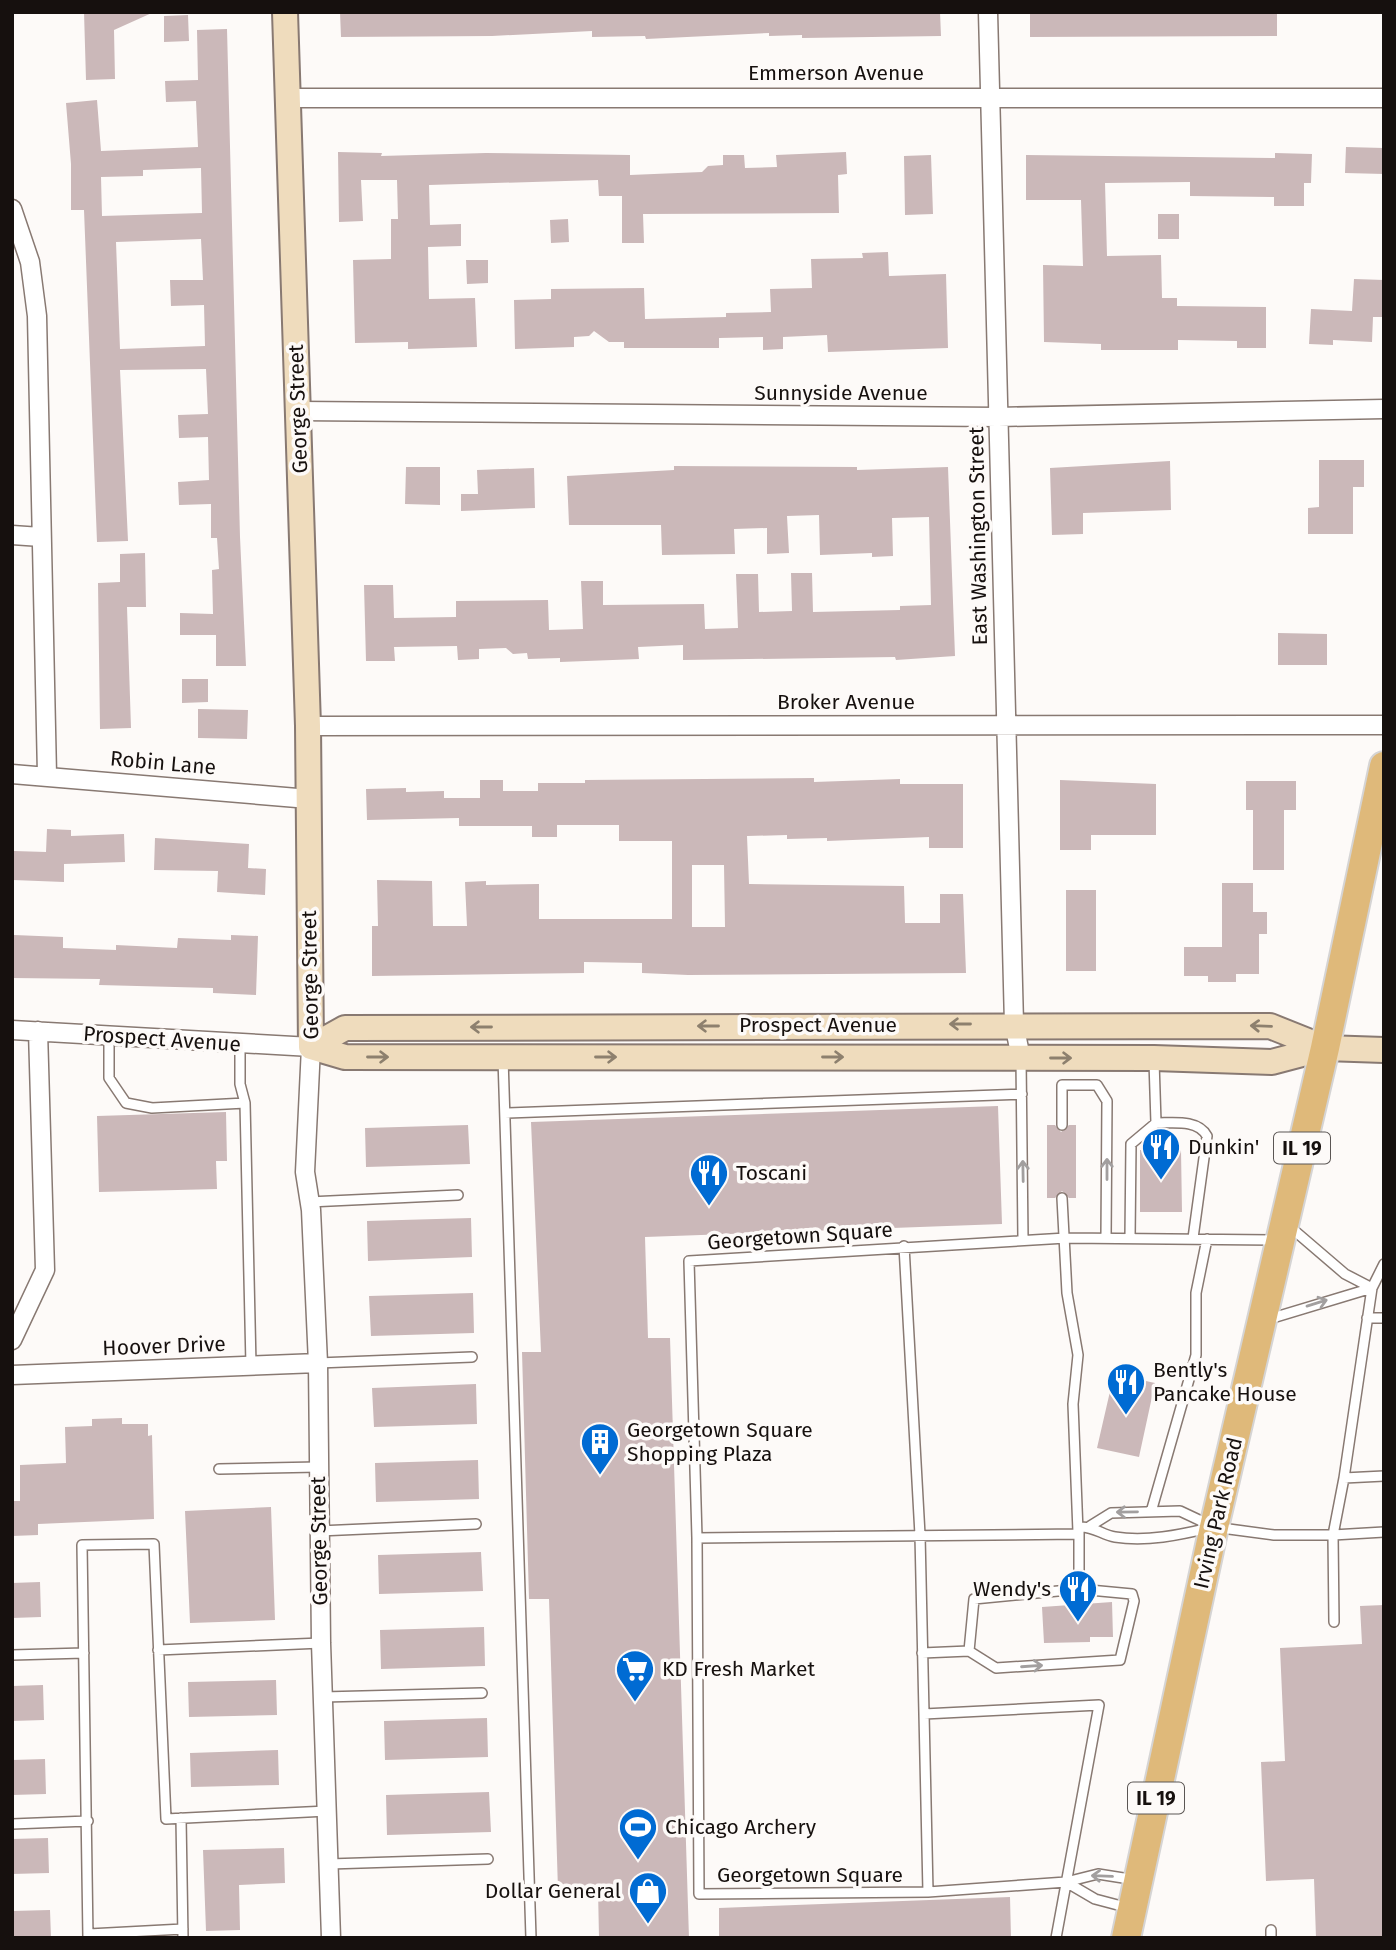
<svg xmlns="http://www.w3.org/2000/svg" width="1396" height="1950" font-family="'Fira Sans',sans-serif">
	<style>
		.building { fill: #cbb8b9; fill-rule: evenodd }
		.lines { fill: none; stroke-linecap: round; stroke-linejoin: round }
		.lane-casing { stroke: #887972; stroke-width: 12 }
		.street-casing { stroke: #887972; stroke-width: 21 }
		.secondary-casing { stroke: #887972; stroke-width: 28 }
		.primary-casing { stroke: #d5d4d4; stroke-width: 32 }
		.lane { stroke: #fff; stroke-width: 9 }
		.street { stroke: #fff; stroke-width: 18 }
		.secondary { stroke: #efdcbd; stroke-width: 24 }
		.primary { stroke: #dfb97a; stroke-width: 28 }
		.oneway { stroke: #8d806e }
		.oneway2 { stroke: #a29f9f }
		.labels { text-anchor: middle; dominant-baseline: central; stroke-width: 7; stroke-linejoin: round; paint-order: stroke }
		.shield { fill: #fdfaf8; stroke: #5b5654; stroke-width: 2 }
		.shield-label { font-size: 19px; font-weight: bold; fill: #16100e }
		.street-label { font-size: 21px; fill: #16100e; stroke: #fdfaf8 }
		.poi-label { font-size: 21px; fill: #16100e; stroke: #fdfaf8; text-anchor: start }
	</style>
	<rect width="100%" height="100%" fill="#fdfaf8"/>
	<!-- building -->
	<path class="building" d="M 84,12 L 154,12 L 114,30 L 115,79 L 86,80 Z
		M 340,12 L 940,12 L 941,36 L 802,38 L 802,35 L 769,36 L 769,33 L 646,39 L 645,36 L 592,37 L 592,31 L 492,36 L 341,37 Z
		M 1030,12 L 1277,12 L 1277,36 L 1030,37 Z
		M 188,15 L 189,41 L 164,42 L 164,16 Z
		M 227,29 L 240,537 L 246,666 L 216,666 L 216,635 L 180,635 L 180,613 L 213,614 L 212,570 L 219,569 L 217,538 L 211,538 L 211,504 L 179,505 L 178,482 L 209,480 L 208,437 L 179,438 L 178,415 L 208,414 L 206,369 L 120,370 L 128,541 L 97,542 L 84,210 L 71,210 L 71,164 L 66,103 L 97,100 L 101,151 L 198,147 L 196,101 L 166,102 L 165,81 L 198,80 L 197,30 ZM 201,168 L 202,213 L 102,216 L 101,177 L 143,176 L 143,170 ZM 201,239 L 203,280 L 170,280 L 171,306 L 204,305 L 205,346 L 120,349 L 116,242 Z
		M 1346,147 L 1384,148 L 1384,174 L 1345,173 Z
		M 338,152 L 382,153 L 381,156 L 486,153 L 630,155 L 630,175 L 702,172 L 708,166 L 723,165 L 723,155 L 744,155 L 745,168 L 777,167 L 776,155 L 846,152 L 847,174 L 838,175 L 839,213 L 643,214 L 644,243 L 622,243 L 622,196 L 599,196 L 598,180 L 429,185 L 430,225 L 461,224 L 461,246 L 428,247 L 429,299 L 475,298 L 477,347 L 408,349 L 408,342 L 355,343 L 353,260 L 391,259 L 391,219 L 398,219 L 397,180 L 361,180 L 363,221 L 339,222 Z
		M 1275,153 L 1312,154 L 1311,183 L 1304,183 L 1304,206 L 1274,206 L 1274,197 L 1190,196 L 1190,182 L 1105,183 L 1107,256 L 1161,255 L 1162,298 L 1177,298 L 1177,306 L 1266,307 L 1266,348 L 1237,348 L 1237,341 L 1178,340 L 1178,350 L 1101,350 L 1101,344 L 1044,342 L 1043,265 L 1083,266 L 1081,200 L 1026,200 L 1026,155 L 1275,158 Z
		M 931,155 L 933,214 L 905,215 L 904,156 Z
		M 1158,214 L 1179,214 L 1179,239 L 1158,239 Z
		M 568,219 L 569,242 L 551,243 L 550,220 Z
		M 888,252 L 889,276 L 946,274 L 948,348 L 828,352 L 827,335 L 783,337 L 783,349 L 763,350 L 763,337 L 719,338 L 719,348 L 624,348 L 624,342 L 609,342 L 594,331 L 589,336 L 574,337 L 574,347 L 515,349 L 514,300 L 551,299 L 551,289 L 644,288 L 645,319 L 726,317 L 726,313 L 771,312 L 770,289 L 812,288 L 811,259 L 863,258 L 862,253 Z
		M 466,260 L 488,260 L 488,283 L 467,284 Z
		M 1354,279 L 1384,280 L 1384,317 L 1373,317 L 1372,342 L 1333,340 L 1333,345 L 1309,344 L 1311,309 L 1352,311 Z
		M 1319,460 L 1364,460 L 1364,487 L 1353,487 L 1353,534 L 1308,534 L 1308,508 L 1319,507 Z
		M 1170,461 L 1171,510 L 1083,513 L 1083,534 L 1052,535 L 1050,468 Z
		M 674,466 L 857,467 L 857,470 L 948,467 L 955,656 L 896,660 L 895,657 L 683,660 L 683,645 L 638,647 L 639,659 L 560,662 L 560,658 L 528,659 L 527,653 L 513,654 L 506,648 L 479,649 L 479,659 L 458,660 L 457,646 L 394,647 L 395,661 L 366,661 L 364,585 L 393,585 L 394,618 L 456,617 L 456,601 L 548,600 L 549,630 L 583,629 L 581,581 L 603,581 L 603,605 L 704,604 L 705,629 L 738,628 L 736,574 L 758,574 L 759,612 L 792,611 L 791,573 L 812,573 L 813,612 L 900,610 L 900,606 L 931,605 L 929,517 L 892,518 L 893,556 L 872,557 L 872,553 L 820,555 L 819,515 L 787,516 L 789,553 L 767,554 L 767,528 L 734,529 L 735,554 L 662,555 L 661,525 L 569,525 L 567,476 L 674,470 Z
		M 406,467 L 440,467 L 440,505 L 405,504 Z
		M 534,468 L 535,508 L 461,511 L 461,494 L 478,494 L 477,470 Z
		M 145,553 L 146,607 L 127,607 L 131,728 L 100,729 L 98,583 L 120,582 L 120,554 Z
		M 1278,633 L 1327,634 L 1327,665 L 1278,665 Z
		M 182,679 L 208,679 L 208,702 L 182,703 Z
		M 198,709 L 248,710 L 247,739 L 198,738 Z
		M 814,778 L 814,782 L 900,779 L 900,784 L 963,784 L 963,848 L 929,848 L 929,837 L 827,841 L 827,838 L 787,839 L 787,835 L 747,836 L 749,884 L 904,886 L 905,923 L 940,923 L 940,894 L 963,894 L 966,973 L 688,975 L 642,973 L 642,963 L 584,962 L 584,973 L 372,976 L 372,926 L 378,926 L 377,880 L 432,881 L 433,926 L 467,926 L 465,882 L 486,881 L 486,885 L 539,884 L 539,919 L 672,919 L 672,841 L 619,841 L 619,825 L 557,825 L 557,837 L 532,837 L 532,826 L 459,826 L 459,818 L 367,820 L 366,789 L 406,788 L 406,792 L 444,791 L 444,798 L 480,798 L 480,780 L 503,780 L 503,791 L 538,791 L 538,783 L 585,783 L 585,780 ZM 692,865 L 724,865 L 725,927 L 692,927 Z
		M 1060,780 L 1156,784 L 1156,835 L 1091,835 L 1091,850 L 1060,850 Z
		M 1246,781 L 1296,781 L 1296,810 L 1284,810 L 1284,870 L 1253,870 L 1253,810 L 1246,810 Z
		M 47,829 L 71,830 L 71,836 L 124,834 L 125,862 L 64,864 L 64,882 L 13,880 L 14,851 L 46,852 Z
		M 155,838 L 249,844 L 248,868 L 266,869 L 265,895 L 217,892 L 218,871 L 154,870 Z
		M 1222,883 L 1253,883 L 1253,912 L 1267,912 L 1267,934 L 1259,934 L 1259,974 L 1236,974 L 1236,982 L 1208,982 L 1208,976 L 1184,976 L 1184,947 L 1222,947 Z
		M 1066,890 L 1096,890 L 1096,971 L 1066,971 Z
		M 14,935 L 63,937 L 63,948 L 116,950 L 116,945 L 177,948 L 178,938 L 231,940 L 231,935 L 258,936 L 256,995 L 213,993 L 213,988 L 99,985 L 100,979 L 12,978 Z
		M 998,1106 L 1002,1224 L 645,1237 L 648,1338 L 670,1338 L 689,1938 L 599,1938 L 598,1889 L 558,1890 L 549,1599 L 529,1599 L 522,1352 L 541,1352 L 531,1122 Z
		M 226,1112 L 227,1161 L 216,1161 L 217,1189 L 99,1192 L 97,1116 Z
		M 468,1125 L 470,1164 L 366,1167 L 365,1128 Z
		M 1047,1125 L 1055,1125 L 1061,1132 L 1069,1125 L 1076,1125 L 1076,1198 L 1069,1198 L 1062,1191 L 1055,1198 L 1047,1198 Z
		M 1140,1150 L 1181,1150 L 1182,1212 L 1140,1212 Z
		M 471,1218 L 472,1257 L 368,1261 L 367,1221 Z
		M 473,1293 L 474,1333 L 371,1336 L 369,1296 Z
		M 1114,1374 L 1155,1383 L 1139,1457 L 1097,1448 Z
		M 476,1384 L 477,1424 L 374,1427 L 372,1388 Z
		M 122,1418 L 122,1424 L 148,1424 L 148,1436 L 152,1435 L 154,1519 L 38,1524 L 38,1535 L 12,1536 L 12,1501 L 20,1501 L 20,1465 L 66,1463 L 65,1427 L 92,1426 L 92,1419 Z
		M 478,1460 L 479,1499 L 376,1502 L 375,1463 Z
		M 271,1507 L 275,1620 L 190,1623 L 185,1511 Z
		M 481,1552 L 483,1591 L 379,1594 L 378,1555 Z
		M 40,1582 L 41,1617 L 12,1618 L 12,1583 Z
		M 1112,1602 L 1113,1637 L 1090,1637 L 1090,1642 L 1044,1643 L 1042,1607 Z
		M 1384,1605 L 1384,1938 L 1316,1938 L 1314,1879 L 1266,1881 L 1261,1762 L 1285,1761 L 1280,1648 L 1362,1644 L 1360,1606 Z
		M 484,1627 L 485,1666 L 381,1669 L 380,1630 Z
		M 276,1680 L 277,1715 L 189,1717 L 188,1682 Z
		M 43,1685 L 44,1720 L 12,1721 L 12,1686 Z
		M 487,1718 L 488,1757 L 385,1760 L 384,1721 Z
		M 278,1750 L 279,1785 L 191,1787 L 190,1753 Z
		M 45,1759 L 46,1794 L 12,1795 L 12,1760 Z
		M 489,1792 L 491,1832 L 387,1835 L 386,1795 Z
		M 48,1838 L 49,1873 L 12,1874 L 12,1839 Z
		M 284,1848 L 285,1883 L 239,1885 L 240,1930 L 206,1931 L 203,1850 Z
		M 1010,1897 L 1011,1938 L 719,1938 L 719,1908 Z
		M 50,1910 L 51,1938 L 12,1938 L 12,1911 Z"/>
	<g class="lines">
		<!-- lane casing -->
		<g class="lane-casing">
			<path id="lane" d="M 109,1036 L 109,1078 L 126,1103 L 152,1108 L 245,1103
				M 240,1044 L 240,1084 L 245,1103 L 251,1365
				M 503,1058 L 531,1938
				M 1021,1059 L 1023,1239
				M 1154,1061 L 1156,1123
				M 505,1113 L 1022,1094
				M 1062,1125 L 1062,1085 L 1097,1085 L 1107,1101 L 1106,1238
				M 1062,1198 L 1067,1293 L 1078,1355 L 1073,1404 L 1078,1532
				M 309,1202 L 458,1195
				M 1289,1226 L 1345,1274 L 1372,1288
				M 1130,1238 L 1131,1144 L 1156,1123 C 1173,1123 1198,1119 1207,1136 L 1193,1238
				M 904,1246 L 920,1535 L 928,1892
				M 1367,1318 L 1384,1318
				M 1266,1320 L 1372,1288
				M 318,1363 L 472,1357
				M 219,1469 L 318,1467
				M 1344,1478 L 1372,1288 L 1384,1264
				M 1151,1512 L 1196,1355 L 1196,1293 L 1207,1239
				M 1090,1526 L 1111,1513 L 1180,1511 L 1214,1527 L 1274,1535 L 1333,1535 L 1344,1478 L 1384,1476
				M 319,1531 L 476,1524
				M 1079,1531 L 1079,1589
				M 697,1538 L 689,1261 L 1066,1238 L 1276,1240
				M 1334,1622 L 1333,1535 L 1384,1532
				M 158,1650 L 321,1643
				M 922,1653 L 969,1651 L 996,1668 L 1120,1660 L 1134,1601 L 1132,1594 L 1079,1589 L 974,1599 L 969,1651
				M 12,1655 L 84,1653
				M 323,1697 L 482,1693
				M 924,1714 L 1099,1705 L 1056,1938
				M 181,1818 L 183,1938
				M 12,1824 L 88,1821
				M 329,1864 L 488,1859
				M 1136,1880 L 1098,1874 L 1066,1882 L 928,1892 L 699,1894 L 697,1538 L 1078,1534 L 1079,1527 C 1094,1526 1102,1535 1115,1537 C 1146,1542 1180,1535 1209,1528
				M 1066,1882 L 1095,1899 L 1129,1908
				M 1271,1930 L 1271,1938
				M 89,1934 L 183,1929
				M 88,1938 L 82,1545 L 154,1544 L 166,1819 L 327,1811"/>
		</g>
		<!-- street casing -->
		<g class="street-casing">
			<path id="street" d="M 988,12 L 1014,1024 L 1021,1058
				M 288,98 L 1384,98
				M 12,209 L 30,262 L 37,316 L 47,775
				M 298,411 L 998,417 L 1384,409
				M 12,535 L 41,537
				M 308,726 L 1384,725
				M 12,774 L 309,799
				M 12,1030 L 311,1047 L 305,1172 L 311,1210 L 318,1363 L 321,1643 L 331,1938
				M 12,1340 L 45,1270 L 38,1031
				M 12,1375 L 318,1363"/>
		</g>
		<!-- secondary casing -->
		<g class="secondary-casing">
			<path id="secondary" d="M 285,12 L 308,726 L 311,1047
				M 311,1047 L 345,1057 L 1154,1058 L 1272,1062 L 1325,1048 L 1384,1050
				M 311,1047 L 345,1028 L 1270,1026 L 1325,1048"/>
		</g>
		<!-- primary casing -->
		<g class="primary-casing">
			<path id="primary" d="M 1126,1938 L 1214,1527 L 1325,1048 L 1384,766"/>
		</g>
		<!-- lane -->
		<use href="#lane" class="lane"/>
		<!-- street -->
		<use href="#street" class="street"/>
		<!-- secondary -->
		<use href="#secondary" class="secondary"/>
		<!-- primary -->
		<use href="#primary" class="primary"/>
	</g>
	<!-- one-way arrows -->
	<defs><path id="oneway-shaft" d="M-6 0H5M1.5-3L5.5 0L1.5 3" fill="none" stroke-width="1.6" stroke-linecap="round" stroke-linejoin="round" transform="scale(1.75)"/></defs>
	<g class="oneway">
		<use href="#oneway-shaft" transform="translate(960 1024) rotate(180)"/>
		<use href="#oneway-shaft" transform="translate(708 1026) rotate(180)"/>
		<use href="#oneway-shaft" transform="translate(1261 1026) rotate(-178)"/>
		<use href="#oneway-shaft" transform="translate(481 1027) rotate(180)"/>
		<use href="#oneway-shaft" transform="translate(378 1057)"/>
		<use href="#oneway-shaft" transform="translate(606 1057)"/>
		<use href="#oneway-shaft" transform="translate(833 1057)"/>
		<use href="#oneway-shaft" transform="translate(1061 1058)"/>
	</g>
	<g class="oneway2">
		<use href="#oneway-shaft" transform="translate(1107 1169) rotate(-90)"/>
		<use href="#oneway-shaft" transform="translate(1023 1171) rotate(-91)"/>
		<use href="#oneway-shaft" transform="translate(1317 1303) rotate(-17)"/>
		<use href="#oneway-shaft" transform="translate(1127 1512) rotate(179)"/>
		<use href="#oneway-shaft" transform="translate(1032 1666) rotate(-4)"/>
		<use href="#oneway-shaft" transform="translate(1102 1876) rotate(-178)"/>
	</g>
	<!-- icons -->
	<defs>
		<g id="restaurant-pin" transform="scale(2.0125)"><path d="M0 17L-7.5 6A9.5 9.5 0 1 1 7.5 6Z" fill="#006bd3" stroke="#fdfaf8"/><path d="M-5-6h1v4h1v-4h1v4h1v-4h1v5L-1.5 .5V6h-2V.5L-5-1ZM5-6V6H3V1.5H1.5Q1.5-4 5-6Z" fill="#fff"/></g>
		<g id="building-pin" transform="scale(2.0125)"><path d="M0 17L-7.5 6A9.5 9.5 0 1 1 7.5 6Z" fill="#006bd3" stroke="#fdfaf8"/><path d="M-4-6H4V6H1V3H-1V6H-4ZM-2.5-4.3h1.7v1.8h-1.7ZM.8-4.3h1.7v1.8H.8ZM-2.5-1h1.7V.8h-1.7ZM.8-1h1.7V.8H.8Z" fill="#fff"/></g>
		<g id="supermarket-pin" transform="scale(2.0125)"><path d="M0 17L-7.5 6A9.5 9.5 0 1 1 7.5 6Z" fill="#006bd3" stroke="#fdfaf8"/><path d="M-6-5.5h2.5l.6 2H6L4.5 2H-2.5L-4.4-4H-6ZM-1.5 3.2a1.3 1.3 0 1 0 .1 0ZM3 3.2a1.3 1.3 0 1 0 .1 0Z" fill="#fff"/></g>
		<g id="stadium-pin" transform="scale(2.0125)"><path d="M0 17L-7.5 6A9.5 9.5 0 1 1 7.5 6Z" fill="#006bd3" stroke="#fdfaf8"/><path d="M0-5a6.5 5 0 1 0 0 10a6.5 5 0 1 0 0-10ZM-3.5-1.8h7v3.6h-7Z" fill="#fff"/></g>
		<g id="shop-pin" transform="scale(2.0125)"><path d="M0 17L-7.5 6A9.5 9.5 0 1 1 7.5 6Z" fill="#006bd3" stroke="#fdfaf8"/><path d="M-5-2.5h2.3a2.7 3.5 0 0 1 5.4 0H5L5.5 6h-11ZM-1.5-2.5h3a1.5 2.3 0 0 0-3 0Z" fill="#fff"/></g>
	</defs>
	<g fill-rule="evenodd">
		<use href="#restaurant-pin" x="1161" y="1147"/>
		<use href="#restaurant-pin" x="709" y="1173"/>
		<use href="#restaurant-pin" x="1126" y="1382"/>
		<use href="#building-pin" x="600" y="1442"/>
		<use href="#restaurant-pin" x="1078" y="1589"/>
		<use href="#supermarket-pin" x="635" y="1669"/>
		<use href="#stadium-pin" x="638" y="1827"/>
		<use href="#shop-pin" x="648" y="1891"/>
	</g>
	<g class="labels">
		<!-- shield labels -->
		<g class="shield">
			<rect x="1274" y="1132.5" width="56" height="31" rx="5"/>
			<rect x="1128" y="1782.5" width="56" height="31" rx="5"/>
		</g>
		<g class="shield-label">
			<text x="1302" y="1148">IL 19</text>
			<text x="1156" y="1798">IL 19</text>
		</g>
		<!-- street labels -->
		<g class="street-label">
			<text x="836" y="73">Emmerson Avenue</text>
			<text x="841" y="393">Sunnyside Avenue</text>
			<text transform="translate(298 409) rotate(-92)">George Street</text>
			<text transform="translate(978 536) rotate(-91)">East Washington Street</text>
			<text x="846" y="702">Broker Avenue</text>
			<text transform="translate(163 763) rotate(5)">Robin Lane</text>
			<text transform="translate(310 975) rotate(-91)">George Street</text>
			<text x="818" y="1025">Prospect Avenue</text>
			<text transform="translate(162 1039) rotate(4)">Prospect Avenue</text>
			<text transform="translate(800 1236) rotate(-4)">Georgetown Square</text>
			<text transform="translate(164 1346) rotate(-2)">Hoover Drive</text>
			<text transform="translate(1218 1513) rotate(-77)">Irving Park Road</text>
			<text transform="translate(319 1541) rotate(-91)">George Street</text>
			<text x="810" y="1875">Georgetown Square</text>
		</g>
		<!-- poi labels -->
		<g class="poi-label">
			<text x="1188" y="1147">Dunkin'</text>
			<text x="736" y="1173">Toscani</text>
			<text x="1153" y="1370">Bently's<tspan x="1153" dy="24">Pancake House</tspan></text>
			<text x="627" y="1430">Georgetown Square<tspan x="627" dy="24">Shopping Plaza</tspan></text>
			<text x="1051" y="1589" text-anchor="end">Wendy's</text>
			<text x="662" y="1669">KD Fresh Market</text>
			<text x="665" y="1827">Chicago Archery</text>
			<text x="621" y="1891" text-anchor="end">Dollar General</text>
		</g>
	</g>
	<!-- border -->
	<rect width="1396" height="1950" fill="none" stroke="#16100e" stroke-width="28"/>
</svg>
